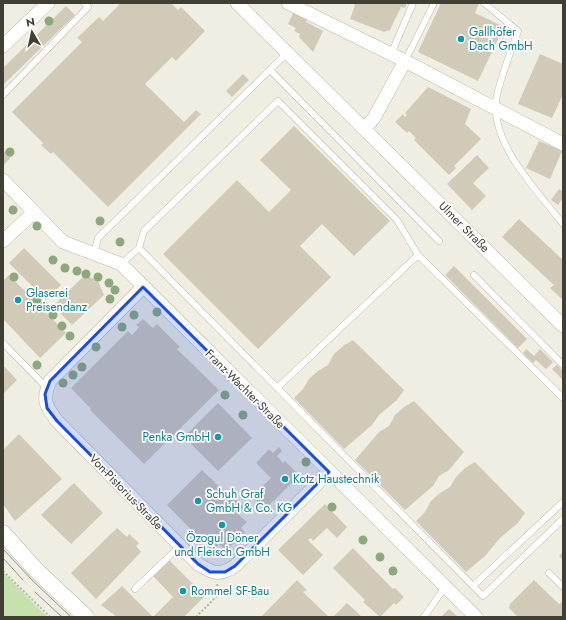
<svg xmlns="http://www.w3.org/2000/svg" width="566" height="620" font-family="Jost,sans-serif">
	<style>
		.green { fill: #c5e2ae }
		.building { fill: #d1cab9 }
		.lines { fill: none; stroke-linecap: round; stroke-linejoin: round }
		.service-casing { stroke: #beb9a9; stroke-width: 7 }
		.minor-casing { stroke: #beb9a9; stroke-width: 14 }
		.tertiary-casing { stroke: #beb9a9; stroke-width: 17 }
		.path { stroke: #bbb399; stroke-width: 2; stroke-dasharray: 2 2; stroke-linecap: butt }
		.service { stroke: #fff; stroke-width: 6 }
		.minor { stroke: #fff; stroke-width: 13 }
		.tertiary { stroke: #fff; stroke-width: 16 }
		.tram { stroke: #939393; stroke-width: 1 }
		.tree { fill: #8ea87e }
		.marked { fill: #1d4ed8; fill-opacity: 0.2; stroke: #1d4ed8; stroke-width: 3; stroke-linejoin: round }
		.culture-dot { fill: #0f9aa8; stroke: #fff; stroke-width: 1.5 }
		.labels { text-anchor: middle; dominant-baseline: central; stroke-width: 3.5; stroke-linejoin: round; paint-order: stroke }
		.culture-label { font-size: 12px; fill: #0d838f; stroke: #fff; text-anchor: start }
		.street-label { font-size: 12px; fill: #413e34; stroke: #fff }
	</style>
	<rect width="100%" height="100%" fill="#f0eee3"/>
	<!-- green -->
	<path class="green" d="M 3,572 L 42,612 L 48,617 L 3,617 Z"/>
	<!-- building -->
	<path class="building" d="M 117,3 L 171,3 L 178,10 L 181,7 L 205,31 L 176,61 L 172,57 L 145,84 L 184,122 L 196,110 L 201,114 L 108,207 L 53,152 L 51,154 L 41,145 L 43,143 L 12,112 L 82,42 L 77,38 L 99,17 L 103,21 L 119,5 Z
		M 352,3 L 407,3 L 405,8 L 401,7 L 390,30 L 384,32 L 350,19 L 355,5 Z
		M 441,3 L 479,3 L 475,13 L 504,27 L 478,81 L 418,52 Z
		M 66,6 L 75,15 L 3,85 L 3,68 Z
		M 294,11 L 308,18 L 306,22 L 323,31 L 313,52 L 299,37 L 300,34 L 294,31 L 296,28 L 288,24 Z
		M 540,54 L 563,64 L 563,94 L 552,118 L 518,104 Z
		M 243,74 L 249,80 L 232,97 L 226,91 Z
		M 428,87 L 471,109 L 465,124 L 481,139 L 454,166 L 456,168 L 449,175 L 414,140 L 416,138 L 409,131 L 407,133 L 395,122 L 403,114 L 405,117 L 407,115 L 405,113 Z
		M 294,126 L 390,221 L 354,256 L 322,224 L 300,246 L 331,277 L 258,349 L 163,254 L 237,180 L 269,212 L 291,190 L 260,160 Z
		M 539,141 L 562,151 L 550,179 L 526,168 Z
		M 6,150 L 12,156 L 3,166 L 3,153 Z
		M 477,155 L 489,168 L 473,183 L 486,196 L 472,210 L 447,184 Z
		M 559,189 L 563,192 L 563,198 L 558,205 L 551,200 Z
		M 519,219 L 563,260 L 563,300 L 550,288 L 554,285 L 502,237 Z
		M 24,248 L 61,285 L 46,300 L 9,263 Z
		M 454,266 L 527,339 L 518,348 L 445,275 Z
		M 9,275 L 66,333 L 40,358 L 3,319 L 3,281 Z
		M 85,275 L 98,281 L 104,295 L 72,325 L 53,306 Z
		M 143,319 L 153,328 L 157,324 L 180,347 L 177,349 L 219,390 L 144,464 L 90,410 L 91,409 L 71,388 L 128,331 L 132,335 L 139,327 L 136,325 Z
		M 353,340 L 404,390 L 397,400 L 379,415 L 372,425 L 344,449 L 294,398 L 303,389 L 309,379 L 318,371 L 328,365 L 334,354 L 343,346 Z
		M 526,349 L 534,356 L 540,349 L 553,362 L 546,369 L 536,360 L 533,363 L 523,353 Z
		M 3,365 L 17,380 L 3,394 Z
		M 557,365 L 563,371 L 563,380 L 552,369 Z
		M 414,401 L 464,452 L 449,470 L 439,476 L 433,486 L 405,510 L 355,460 L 379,432 L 389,426 L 395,415 L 404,407 Z
		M 218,403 L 252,438 L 218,471 L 184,437 Z
		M 19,434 L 62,479 L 15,521 L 3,504 L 3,450 Z
		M 279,447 L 282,451 L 277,456 L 283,463 L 285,461 L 301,477 L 297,482 L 295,480 L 265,509 L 252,496 L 271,478 L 256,463 L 269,449 L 273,453 Z
		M 475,462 L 525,513 L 518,523 L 500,538 L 485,556 L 466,572 L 416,521 L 425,512 L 431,501 L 440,493 L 450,487 L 456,477 L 465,468 Z
		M 202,470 L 229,496 L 231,494 L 244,508 L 238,514 L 247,522 L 241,528 L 245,532 L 226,551 L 219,544 L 212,551 L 167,505 Z
		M 74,483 L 103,513 L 71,544 L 41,515 Z
		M 325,504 L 347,527 L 337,538 L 327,528 L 313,541 L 311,538 L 308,540 L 323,555 L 303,575 L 278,550 Z
		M 117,528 L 127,537 L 129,534 L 139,543 L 136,546 L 141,552 L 96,599 L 71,573 Z
		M 353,548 L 393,589 L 395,588 L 404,597 L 396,605 L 394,603 L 380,617 L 363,602 L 365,600 L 333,568 Z
		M 563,552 L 563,560 L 559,556 Z
		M 169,560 L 205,596 L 184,617 L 117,617 L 101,605 L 122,586 L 153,617 L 173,597 L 153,576 Z
		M 297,580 L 307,590 L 303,592 L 329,617 L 261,617 Z
		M 534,580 L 559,604 L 563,601 L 563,617 L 518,617 L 509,608 L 510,604 Z
		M 347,603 L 362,617 L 333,617 Z
		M 449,609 L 458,617 L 441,617 Z"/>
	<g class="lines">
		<!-- service casing -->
		<g class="service-casing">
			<path id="service" d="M 484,3 L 518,31 C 511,52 502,73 497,95 C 487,141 537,190 563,224
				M 391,54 L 413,3
				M 405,61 L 434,3
				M 270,70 L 439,241
				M 3,95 L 88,7 L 84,3
				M 94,254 L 98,238 L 286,54
				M 121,264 L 139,248
				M 474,275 L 563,365
				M 3,343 L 47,388
				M 277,388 L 418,255
				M 563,398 L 418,255 L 397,220 L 278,101 L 144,231 L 139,248 L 473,586 L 563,502
				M 549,573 L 563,587
				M 473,586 L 483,596 L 563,519
				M 135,589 L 180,546
				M 424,617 L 445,587"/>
		</g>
		<!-- minor casing -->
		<g class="minor-casing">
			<path id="minor" d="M 237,3 L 563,326
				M 288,3 L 405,61 L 563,144
				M 3,46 L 48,3
				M 365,128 L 374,118 L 405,61
				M 3,180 L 63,242 L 121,264 L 476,617
				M 3,241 L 34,212
				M 143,287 L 50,381 C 42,400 45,405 57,421 L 198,564 C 214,574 219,576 235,566 L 329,472"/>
		</g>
		<!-- tertiary casing -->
		<g class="tertiary-casing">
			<path id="tertiary" d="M 3,533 L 36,570 L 86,617"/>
		</g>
		<!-- path -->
		<path class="path" d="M 3,571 L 50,617
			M 196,617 L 218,595 L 217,583"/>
		<!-- service -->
		<use href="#service" class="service"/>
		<!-- minor -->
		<use href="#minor" class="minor"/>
		<!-- tertiary -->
		<use href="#tertiary" class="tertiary"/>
		<!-- tram -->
		<path class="tram" d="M 3,549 L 33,581 L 71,617
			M 3,558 L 23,580
			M 35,592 L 62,617"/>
	</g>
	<!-- trees -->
	<g class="tree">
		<circle cx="49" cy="21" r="4.5"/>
		<circle cx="10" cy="152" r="4.5"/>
		<circle cx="13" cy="210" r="4.5"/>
		<circle cx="100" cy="221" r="4.5"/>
		<circle cx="37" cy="226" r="4.5"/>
		<circle cx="120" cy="242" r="4.5"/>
		<circle cx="53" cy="260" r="4.5"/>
		<circle cx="65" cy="268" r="4.5"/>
		<circle cx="77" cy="271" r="4.5"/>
		<circle cx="86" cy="274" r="4.5"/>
		<circle cx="14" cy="277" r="4.5"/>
		<circle cx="98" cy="277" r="4.5"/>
		<circle cx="109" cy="283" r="4.5"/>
		<circle cx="115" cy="290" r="4.5"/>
		<circle cx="29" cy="292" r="4.5"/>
		<circle cx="110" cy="299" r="4.5"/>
		<circle cx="37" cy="300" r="4.5"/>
		<circle cx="44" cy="306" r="4.5"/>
		<circle cx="157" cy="312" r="4.5"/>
		<circle cx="53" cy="315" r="4.5"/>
		<circle cx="134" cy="315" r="4.5"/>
		<circle cx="62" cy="326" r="4.5"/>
		<circle cx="122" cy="327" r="4.5"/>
		<circle cx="70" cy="336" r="4.5"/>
		<circle cx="96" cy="347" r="4.5"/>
		<circle cx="37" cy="365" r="4.5"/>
		<circle cx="82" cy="367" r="4.5"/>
		<circle cx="73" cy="375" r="4.5"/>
		<circle cx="63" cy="383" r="4.5"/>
		<circle cx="225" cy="395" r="4.5"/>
		<circle cx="243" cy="415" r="4.5"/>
		<circle cx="306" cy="462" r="4.5"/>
		<circle cx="332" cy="507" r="4.5"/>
		<circle cx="363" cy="540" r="4.5"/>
		<circle cx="380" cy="557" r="4.5"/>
		<circle cx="393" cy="571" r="4.5"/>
	</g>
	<!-- marked area -->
	<path class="marked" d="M 143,287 L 329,472 L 235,566 L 225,572 L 210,572 L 198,564 L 57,421 L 47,408 L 45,394 L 50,381 Z"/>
	<!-- markers -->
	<g class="culture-dot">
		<circle cx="461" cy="39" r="4"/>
		<circle cx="18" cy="300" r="4"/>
		<circle cx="218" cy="437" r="4"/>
		<circle cx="285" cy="479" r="4"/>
		<circle cx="198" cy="501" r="4"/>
		<circle cx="222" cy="525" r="4"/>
		<circle cx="183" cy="591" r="4"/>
	</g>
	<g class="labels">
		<!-- culture labels -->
		<g class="culture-label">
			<text x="469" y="32">Gallhöfer<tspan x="469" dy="14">Dach GmbH</tspan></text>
			<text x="26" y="293">Glaserei<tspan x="26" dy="14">Preisendanz</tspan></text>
			<text x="210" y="437" text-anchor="end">Penka GmbH</text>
			<text x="293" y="479">Kotz Haustechnik</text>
			<text x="206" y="494">Schuh Graf<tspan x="206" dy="14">GmbH &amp; Co. KG</tspan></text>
			<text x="222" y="538" text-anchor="middle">Özogul Döner<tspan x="222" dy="14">und Fleisch GmbH</tspan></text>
			<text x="191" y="591">Rommel SF-Bau</text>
		</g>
		<!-- street labels -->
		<g class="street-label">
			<text transform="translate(464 227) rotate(45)">Ulmer Straße</text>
			<text transform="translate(245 389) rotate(45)">Franz-Wachter-Straße</text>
			<text transform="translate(126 492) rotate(46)">Von-Pistorius-Straße</text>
		</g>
	</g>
	<!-- border -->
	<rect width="566" height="620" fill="none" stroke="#413e34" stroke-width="8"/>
	<!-- north arrow -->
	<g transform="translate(32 32) rotate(351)" stroke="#ffffff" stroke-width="3" paint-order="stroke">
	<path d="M0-3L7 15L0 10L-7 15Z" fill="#413e34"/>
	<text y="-6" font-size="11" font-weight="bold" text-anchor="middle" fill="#413e34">N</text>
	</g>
</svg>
